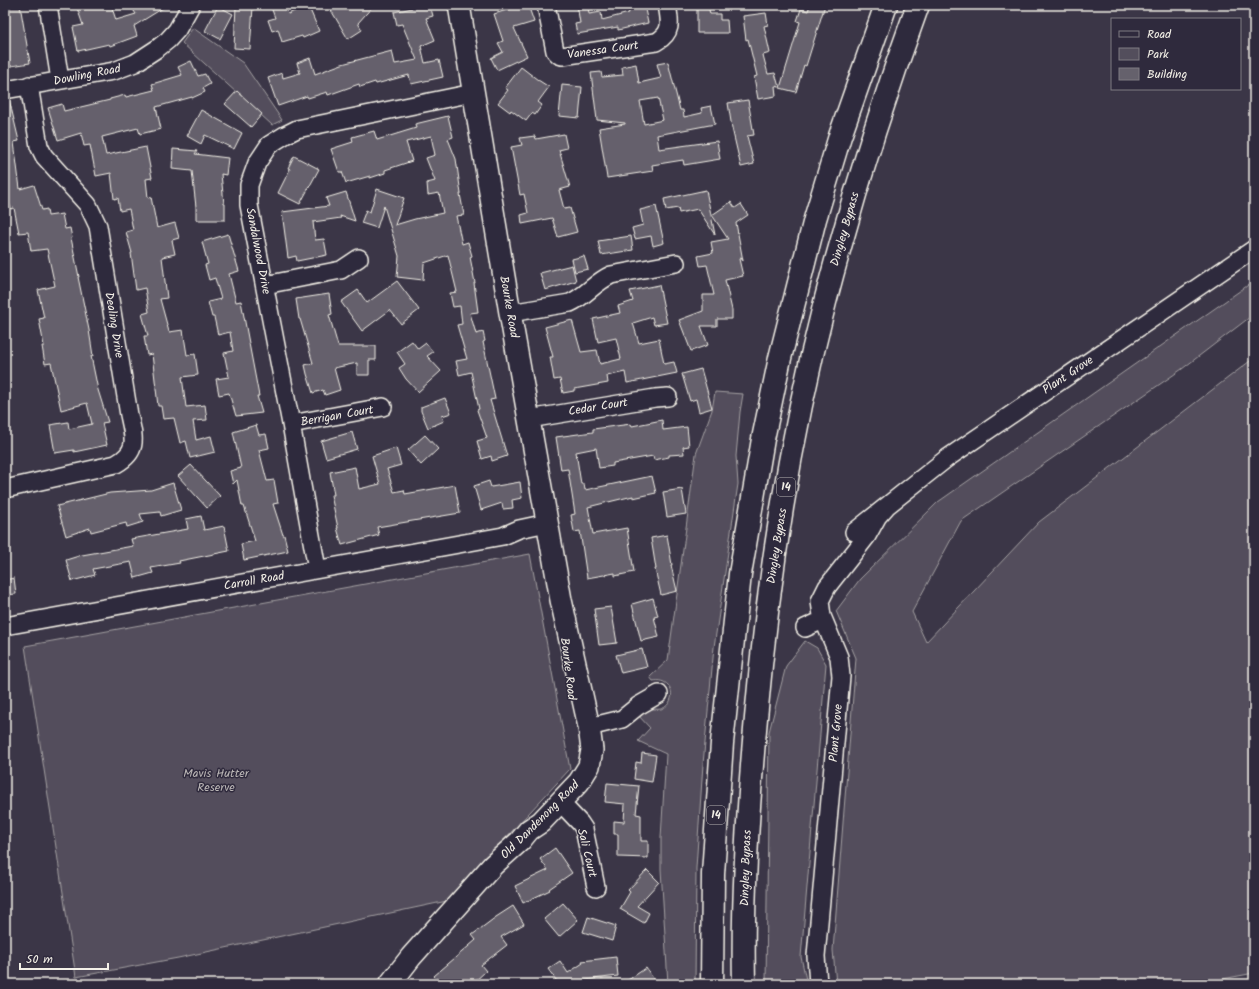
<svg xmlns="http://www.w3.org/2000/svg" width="1259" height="989" font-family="Kalam,sans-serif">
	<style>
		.green { fill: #534e5c; stroke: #a4a0a2 }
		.building { fill: #65616c; stroke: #f4f1e8; fill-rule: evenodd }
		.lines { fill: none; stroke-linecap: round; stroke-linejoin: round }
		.minor-casing { stroke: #f4f1e8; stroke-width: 20 }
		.major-casing { stroke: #f4f1e8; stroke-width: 24 }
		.highway-casing { stroke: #f4f1e8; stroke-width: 25 }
		.minor { stroke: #2f2a3d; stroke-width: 17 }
		.major { stroke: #2f2a3d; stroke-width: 21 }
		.highway { stroke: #2f2a3d; stroke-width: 22 }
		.labels { text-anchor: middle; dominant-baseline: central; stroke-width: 3; stroke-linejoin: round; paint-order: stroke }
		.shield { fill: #2f2a3d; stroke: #b9b5b5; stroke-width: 1 }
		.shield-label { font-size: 11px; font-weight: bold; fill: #f4f1e8 }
		.street-label { font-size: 12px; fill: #f4f1e8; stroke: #2f2a3d }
		.park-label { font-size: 12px; fill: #bcb8b7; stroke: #2f2a3d }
	</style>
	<rect width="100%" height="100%" fill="#3b3647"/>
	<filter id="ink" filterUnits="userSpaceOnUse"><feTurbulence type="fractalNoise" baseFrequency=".025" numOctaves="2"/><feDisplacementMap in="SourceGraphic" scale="8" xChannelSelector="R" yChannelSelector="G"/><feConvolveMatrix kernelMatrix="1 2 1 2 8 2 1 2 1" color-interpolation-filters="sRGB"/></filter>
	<g filter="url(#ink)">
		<!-- green -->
		<path class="green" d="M 193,28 L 243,63 L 282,120 L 272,125 L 182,43 Z
			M 1254,281 L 1254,314 L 1182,369 L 961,521 L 912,612 L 926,642 L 1039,522 L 1254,358 L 1254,973 L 1197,984 L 836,984 L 833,950 L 856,658 L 836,611 L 860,579 L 938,502 Z
			M 715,392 L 743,394 L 740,412 L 736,456 L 738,484 L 714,647 L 703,764 L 696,868 L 695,984 L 668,984 L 661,869 L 661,838 L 666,754 L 638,741 L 650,728 L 637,714 C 640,713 645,710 649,709 C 653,708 657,710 661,709 C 671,706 675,693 668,685 C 664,681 659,680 653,681 L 650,677 L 668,660 L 696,454 L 712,410 Z
			M 530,554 L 570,769 L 447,901 L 178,958 L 76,977 L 25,646 Z
			M 805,641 L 817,648 L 826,664 L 801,957 L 807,984 L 766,984 L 769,732 L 786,666 Z"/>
		<!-- building -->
		<path class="building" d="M 5,5 L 20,5 L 30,63 L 5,67 L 5,24 L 7,23 Z
			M 76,5 L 111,5 L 116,20 L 136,14 L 130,5 L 168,5 L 134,26 L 137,36 L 110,46 L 109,44 L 78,51 L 73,27 L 83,25 Z
			M 276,5 L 285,5 L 288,14 L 308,5 L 319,31 L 303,38 L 302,36 L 282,42 L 278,29 L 272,31 L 268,20 L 275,18 L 271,7 Z
			M 328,5 L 374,5 L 358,23 L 362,30 L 348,39 Z
			M 411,5 L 430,5 L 433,16 L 426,18 L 435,40 L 421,46 L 425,63 L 439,60 L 443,77 L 411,84 L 409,75 L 376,84 L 375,82 L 360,87 L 359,84 L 328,95 L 327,92 L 308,98 L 307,96 L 278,106 L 268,78 L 282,73 L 283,78 L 300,73 L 297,63 L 310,58 L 315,74 L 342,64 L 392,51 L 395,64 L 417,60 L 402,24 L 397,25 L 394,12 L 412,8 Z
			M 523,5 L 528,5 L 534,22 L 514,28 L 527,56 L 497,70 L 491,58 L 503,52 L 498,43 L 503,41 L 494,14 Z
			M 577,5 L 588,5 L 589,14 L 601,12 L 602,20 L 629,13 L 627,5 L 644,5 L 648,23 L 618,30 L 618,27 L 577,34 L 575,24 L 580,23 Z
			M 697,5 L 708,5 L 710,14 L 720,14 L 720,20 L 727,20 L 728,33 L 697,33 Z
			M 810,5 L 825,5 L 806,66 L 804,65 L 796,92 L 780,88 L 800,22 L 797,21 L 801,9 L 808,11 Z
			M 218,6 L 233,14 L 220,39 L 205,31 Z
			M 236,6 L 253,7 L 250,49 L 234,48 Z
			M 766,13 L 768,25 L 764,26 L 770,53 L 763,55 L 768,74 L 775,73 L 779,87 L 775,86 L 776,96 L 758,99 L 754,77 L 757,76 L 748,39 L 746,40 L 743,16 Z
			M 191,61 L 198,76 L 205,74 L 210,84 L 203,88 L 205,92 L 192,98 L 192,97 L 156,107 L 161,129 L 140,134 L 138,128 L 102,137 L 106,155 L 146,147 L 152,178 L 146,179 L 148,198 L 151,197 L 157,228 L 175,223 L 179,238 L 172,240 L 175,254 L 162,257 L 167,298 L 160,299 L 169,332 L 183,330 L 187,355 L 195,354 L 198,375 L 182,377 L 186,407 L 205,405 L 207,420 L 193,421 L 196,440 L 211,436 L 215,452 L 190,458 L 186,441 L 180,443 L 174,418 L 163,419 L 161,406 L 158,406 L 152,354 L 147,355 L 144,336 L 148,336 L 142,314 L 149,312 L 145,288 L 136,290 L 131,253 L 132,253 L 126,232 L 133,230 L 129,209 L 120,211 L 118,198 L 114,199 L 111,173 L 96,176 L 90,145 L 84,146 L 81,133 L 58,140 L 48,108 L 62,104 L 64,111 L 110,100 L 110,99 L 125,95 L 126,97 L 154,90 L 152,84 L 182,75 L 178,67 Z
			M 668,62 L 680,110 L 683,110 L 684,117 L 702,113 L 701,108 L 711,106 L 715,124 L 657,135 L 659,149 L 717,141 L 720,159 L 684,165 L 683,160 L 652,165 L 653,171 L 607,178 L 599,128 L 625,124 L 625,123 L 597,120 L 591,73 L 601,72 L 602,77 L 623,75 L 622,67 L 636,64 L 639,83 L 661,78 L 657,64 ZM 658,98 L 663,120 L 644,124 L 640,101 Z
			M 521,67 L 538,80 L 549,87 L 538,102 L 542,105 L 535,115 L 532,113 L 526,121 L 511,110 L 510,112 L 498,103 L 508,90 L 505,88 Z
			M 562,85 L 582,87 L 579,118 L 559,116 Z
			M 237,91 L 262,114 L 251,127 L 225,104 Z
			M 9,99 L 19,141 L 14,142 L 20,189 L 34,185 L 42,210 L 47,209 L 48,216 L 62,214 L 65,229 L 70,228 L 72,238 L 71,238 L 79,277 L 78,277 L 89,330 L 93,356 L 91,356 L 98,390 L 108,422 L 102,423 L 107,445 L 74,452 L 74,450 L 55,453 L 50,425 L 68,422 L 69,429 L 92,424 L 87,403 L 61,410 L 51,363 L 45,364 L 42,346 L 44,346 L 39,319 L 44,318 L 38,290 L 55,286 L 47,249 L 31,251 L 28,232 L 19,233 L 14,208 L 11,209 L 5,190 L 5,100 Z
			M 748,100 L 754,135 L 747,136 L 754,164 L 741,167 L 732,128 L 728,103 Z
			M 201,110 L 242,133 L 234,149 L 205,135 L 201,144 L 187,136 Z
			M 448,116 L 453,137 L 448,139 L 456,159 L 461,194 L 460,194 L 464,215 L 456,216 L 462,244 L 468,242 L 472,256 L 470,257 L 475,283 L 474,283 L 478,312 L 470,313 L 476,334 L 483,332 L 485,341 L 483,342 L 495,399 L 490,400 L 507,456 L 492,461 L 491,456 L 482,459 L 477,441 L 487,438 L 477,410 L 479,409 L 471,372 L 459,375 L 456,361 L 467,359 L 457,325 L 462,324 L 460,306 L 453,307 L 450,293 L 457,292 L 448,255 L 424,263 L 423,280 L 397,277 L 399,256 L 384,206 L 377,228 L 361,223 L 366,210 L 370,212 L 377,189 L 404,198 L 395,225 L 415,219 L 443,213 L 439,193 L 428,195 L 427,183 L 435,181 L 426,158 L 435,155 L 431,136 L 406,142 L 412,161 L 385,170 L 385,173 L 370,178 L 370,176 L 346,183 L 342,172 L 339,172 L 331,149 L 353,142 L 352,137 L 374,131 L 377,140 L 416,128 L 415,124 Z
			M 564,134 L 567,148 L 559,150 L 570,187 L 559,190 L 564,209 L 570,208 L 577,232 L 558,237 L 552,218 L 522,224 L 521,215 L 528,213 L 524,194 L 520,195 L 511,147 L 522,145 L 520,138 L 535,136 L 536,139 Z
			M 173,149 L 197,151 L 195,154 L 228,158 L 226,175 L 221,174 L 224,204 L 225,204 L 225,220 L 196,220 L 196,207 L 192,171 L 172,169 Z
			M 294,156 L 319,169 L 300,204 L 278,193 L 290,169 L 288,168 Z
			M 706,190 L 715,235 L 698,209 L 679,213 L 678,208 L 666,210 L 664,199 Z
			M 346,192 L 355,221 L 340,216 L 341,218 L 313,222 L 315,240 L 324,239 L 327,255 L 297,261 L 296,256 L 288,258 L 282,212 L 329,206 L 326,198 Z
			M 731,202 L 735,208 L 741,204 L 748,215 L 736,223 L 743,261 L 741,258 L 739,259 L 743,276 L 725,280 L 732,310 L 732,319 L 717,319 L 717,326 L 701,326 L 708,345 L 691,351 L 679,320 L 703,311 L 703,295 L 714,295 L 707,265 L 700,266 L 698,256 L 713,253 L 711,242 L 728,239 L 712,215 Z
			M 656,206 L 664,243 L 653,246 L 651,236 L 635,239 L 632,228 L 643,225 L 640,210 Z
			M 228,234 L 239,271 L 229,274 L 236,302 L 241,301 L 259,396 L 257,396 L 262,413 L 236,416 L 229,393 L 219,395 L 216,379 L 229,377 L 224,353 L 233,351 L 230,332 L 218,335 L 214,317 L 212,317 L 208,302 L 221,299 L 215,278 L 209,280 L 205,265 L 208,264 L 202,242 Z
			M 631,236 L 633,250 L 601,255 L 598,241 Z
			M 584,256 L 588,269 L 575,272 L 572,259 Z
			M 572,265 L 576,281 L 545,290 L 540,273 Z
			M 397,281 L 419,310 L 401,324 L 390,310 L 362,331 L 341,302 L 358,290 L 367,303 Z
			M 659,285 L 667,323 L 654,325 L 652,317 L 633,323 L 639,343 L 659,339 L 664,364 L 674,362 L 677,373 L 627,383 L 625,372 L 607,376 L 608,383 L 574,389 L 574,391 L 563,393 L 560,379 L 554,380 L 550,357 L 553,357 L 545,327 L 572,320 L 581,352 L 597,350 L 600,364 L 621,359 L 616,338 L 598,342 L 593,319 L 620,313 L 618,306 L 633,301 L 630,291 Z
			M 329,294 L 332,314 L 329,315 L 338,346 L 376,346 L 376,360 L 369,360 L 369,375 L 357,375 L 357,363 L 334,368 L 340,390 L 325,395 L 323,390 L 313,393 L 307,374 L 305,365 L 313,363 L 300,319 L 299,319 L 296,299 Z
			M 412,341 L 418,349 L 426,343 L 433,352 L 427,356 L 441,371 L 418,392 L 406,379 L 399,368 L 405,364 L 397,352 Z
			M 701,369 L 712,408 L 699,412 L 696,399 L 690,401 L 682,374 Z
			M 445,398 L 451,413 L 442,416 L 444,421 L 428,428 L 421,411 L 421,407 Z
			M 662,420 L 663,430 L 687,427 L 689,446 L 683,447 L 684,454 L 669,455 L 669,457 L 654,460 L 653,456 L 613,463 L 613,466 L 599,468 L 596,448 L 576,452 L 581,484 L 584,484 L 585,490 L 652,476 L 656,493 L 633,498 L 633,496 L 588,507 L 593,534 L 627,528 L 634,572 L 615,576 L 615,573 L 587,578 L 580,531 L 574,532 L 571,515 L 575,514 L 568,469 L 561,470 L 556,437 L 593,432 L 593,429 L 631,424 L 632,426 Z
			M 256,425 L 259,435 L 266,434 L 269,448 L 259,450 L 267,481 L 274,480 L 278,503 L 273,504 L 283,535 L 284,535 L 288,551 L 244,560 L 241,544 L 255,541 L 244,506 L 242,506 L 237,480 L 233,484 L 230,471 L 241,468 L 233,432 Z
			M 352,432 L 357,449 L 326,458 L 321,441 Z
			M 425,435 L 438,449 L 421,465 L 408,450 Z
			M 396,448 L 401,465 L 387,469 L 394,492 L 404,490 L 405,494 L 455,485 L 460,513 L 377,527 L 379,535 L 342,545 L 337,528 L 338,528 L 331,495 L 334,495 L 330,472 L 355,467 L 359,489 L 380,484 L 372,456 Z
			M 191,465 L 220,496 L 207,508 L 178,476 Z
			M 489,481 L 491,487 L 520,482 L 522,498 L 512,500 L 513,508 L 503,509 L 502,503 L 481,510 L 474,486 Z
			M 173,483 L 181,510 L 161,516 L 160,512 L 140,514 L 143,522 L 127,527 L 126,523 L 91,532 L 90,528 L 66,536 L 57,506 L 110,493 L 151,490 Z
			M 682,489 L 686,514 L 667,517 L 663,492 Z
			M 201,516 L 204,530 L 224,526 L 229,551 L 179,561 L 180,563 L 151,568 L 153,573 L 135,578 L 131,562 L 93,569 L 95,575 L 72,581 L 66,560 L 82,555 L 133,546 L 131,539 L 188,529 L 186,519 Z
			M 667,535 L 672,565 L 671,565 L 677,591 L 661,595 L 655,569 L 656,569 L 651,538 Z
			M 14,578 L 16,594 L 5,595 L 5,580 Z
			M 653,598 L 658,616 L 654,617 L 659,637 L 641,641 L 632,604 Z
			M 611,607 L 617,643 L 599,645 L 594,609 Z
			M 642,649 L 647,667 L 621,673 L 616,655 Z
			M 642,753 L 656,755 L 652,782 L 634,779 L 636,762 L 641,763 Z
			M 607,783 L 639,786 L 636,814 L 641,815 L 641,841 L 648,841 L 648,858 L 618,857 L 618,834 L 614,834 L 614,821 L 624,822 L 625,804 L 605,802 Z
			M 555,848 L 572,873 L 549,889 L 550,890 L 523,903 L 515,886 L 548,870 L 540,859 Z
			M 647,870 L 659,882 L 637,906 L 649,913 L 644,923 L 620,909 L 630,892 L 628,890 Z
			M 563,903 L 578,920 L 559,937 L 544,919 Z
			M 513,906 L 524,924 L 501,937 L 507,945 L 481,965 L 486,971 L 472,984 L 441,984 L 434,976 L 476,940 L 472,935 L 496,917 Z
			M 588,917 L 616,926 L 612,941 L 583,932 Z
			M 616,957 L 618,976 L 585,980 L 580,984 L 559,984 L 548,969 L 560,961 L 568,973 L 583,963 L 582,961 Z
			M 646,968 L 657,984 L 622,984 Z"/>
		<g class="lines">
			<!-- minor casing -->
			<g class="minor-casing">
				<path id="minor" d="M 48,5 L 60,80
					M 546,5 L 555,51 L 559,55 L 562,56 L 656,42 C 673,33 670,21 667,5
					M 5,90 L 114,71 L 135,63 L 158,48 L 168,40 L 177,30 L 191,5
					M 265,285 L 341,270 L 359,258
					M 510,313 L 570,303 C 586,296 595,282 611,275 L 676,263
					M 529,419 L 655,398 L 668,397
					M 291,424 L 383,407
					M 5,489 L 116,464 C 139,451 134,438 129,415 L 98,226 L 88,205 L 44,156 L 39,146 L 37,134 L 29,85
					M 854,532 L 946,459 L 1254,249
					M 317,569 L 291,424 L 249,205 L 249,185 L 257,163 L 269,145 L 285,135 L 297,129 L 473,93
					M 5,626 L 503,536 L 519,529 L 547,523
					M 805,628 L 823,620
					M 589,727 L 622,719 L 638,706 L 659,694
					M 560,802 L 580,823 L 584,829 L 596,887
					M 818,984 L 816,956 L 841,676 L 839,657 L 822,616 L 820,601 L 827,587 L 867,536 L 878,516 L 886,507"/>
			</g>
			<!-- major casing -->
			<g class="major-casing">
				<path id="major" d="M 390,984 L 411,957 L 493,865 L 520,841 L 529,830 L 541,822 L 579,782 L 589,766 L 592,750 L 589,727 L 561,600 L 510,313 L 459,5"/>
			</g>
			<!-- highway casing -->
			<g class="highway-casing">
				<path id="highway" d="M 712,984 L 713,874 L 722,743 L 740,574 L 763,439 L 780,358 L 815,219 L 840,136 L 886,5
					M 744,984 C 742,895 748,806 756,718 C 768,578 790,438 825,302 C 851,202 882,103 918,5"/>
			</g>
			<!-- minor -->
			<use href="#minor" class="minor"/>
			<!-- major -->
			<use href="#major" class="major"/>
			<!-- highway -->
			<use href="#highway" class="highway"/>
		</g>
	</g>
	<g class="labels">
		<!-- shield labels -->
		<g class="shield">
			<rect x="777" y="478" width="18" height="18" rx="3"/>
			<rect x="707" y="806" width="18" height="18" rx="3"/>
		</g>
		<g class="shield-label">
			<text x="786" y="487">14</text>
			<text x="716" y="815">14</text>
		</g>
		<!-- street labels -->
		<g class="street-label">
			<text transform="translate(603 50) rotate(-8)">Vanessa Court</text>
			<text transform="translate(87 75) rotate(-11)">Dowling Road</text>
			<text transform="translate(845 229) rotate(-74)">Dingley Bypass</text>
			<text transform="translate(258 251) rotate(79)">Sandalwood Drive</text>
			<text transform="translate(509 307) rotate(80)">Bourke Road</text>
			<text transform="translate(114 325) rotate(81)">Dealing Drive</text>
			<text transform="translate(1068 375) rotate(-34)">Plant Grove</text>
			<text transform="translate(598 407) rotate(-9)">Cedar Court</text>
			<text transform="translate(337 416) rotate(-10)">Berrigan Court</text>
			<text transform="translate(777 546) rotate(-81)">Dingley Bypass</text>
			<text transform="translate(254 581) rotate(-10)">Carroll Road</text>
			<text transform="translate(568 669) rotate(83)">Bourke Road</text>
			<text transform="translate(836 733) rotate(-85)">Plant Grove</text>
			<text transform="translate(540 820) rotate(-45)">Old Dandenong Road</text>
			<text transform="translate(587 853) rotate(76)">Sali Court</text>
			<text transform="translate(746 868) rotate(-88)">Dingley Bypass</text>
		</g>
		<!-- park labels -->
		<g class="park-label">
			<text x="216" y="773">Mavis Hutter<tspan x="216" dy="14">Reserve</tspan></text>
		</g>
	</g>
	<!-- margin -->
	<rect width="1259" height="989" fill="none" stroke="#2f2a3d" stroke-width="20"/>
	<rect x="10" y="10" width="1239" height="969" fill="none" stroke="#f4f1e8" stroke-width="1.5" filter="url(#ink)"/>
	<!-- legend -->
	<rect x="1111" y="18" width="130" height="72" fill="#2f2a3d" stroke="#7e7a81"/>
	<rect x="1119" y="31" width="20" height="6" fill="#2f2a3d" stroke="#7e7a81"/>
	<text x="1147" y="38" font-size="12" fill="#f4f1e8">Road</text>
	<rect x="1119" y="48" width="20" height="12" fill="#534e5c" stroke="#7e7a81"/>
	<text x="1147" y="58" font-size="12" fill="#f4f1e8">Park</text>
	<rect x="1119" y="68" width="20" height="12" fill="#65616c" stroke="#7e7a81"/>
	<text x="1147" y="78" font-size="12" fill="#f4f1e8">Building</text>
	<!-- scale -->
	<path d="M20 963v6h88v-6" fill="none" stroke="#f4f1e8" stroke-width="2"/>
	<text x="26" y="963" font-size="12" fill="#f4f1e8" stroke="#2f2a3d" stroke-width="3" paint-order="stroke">50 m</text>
</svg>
